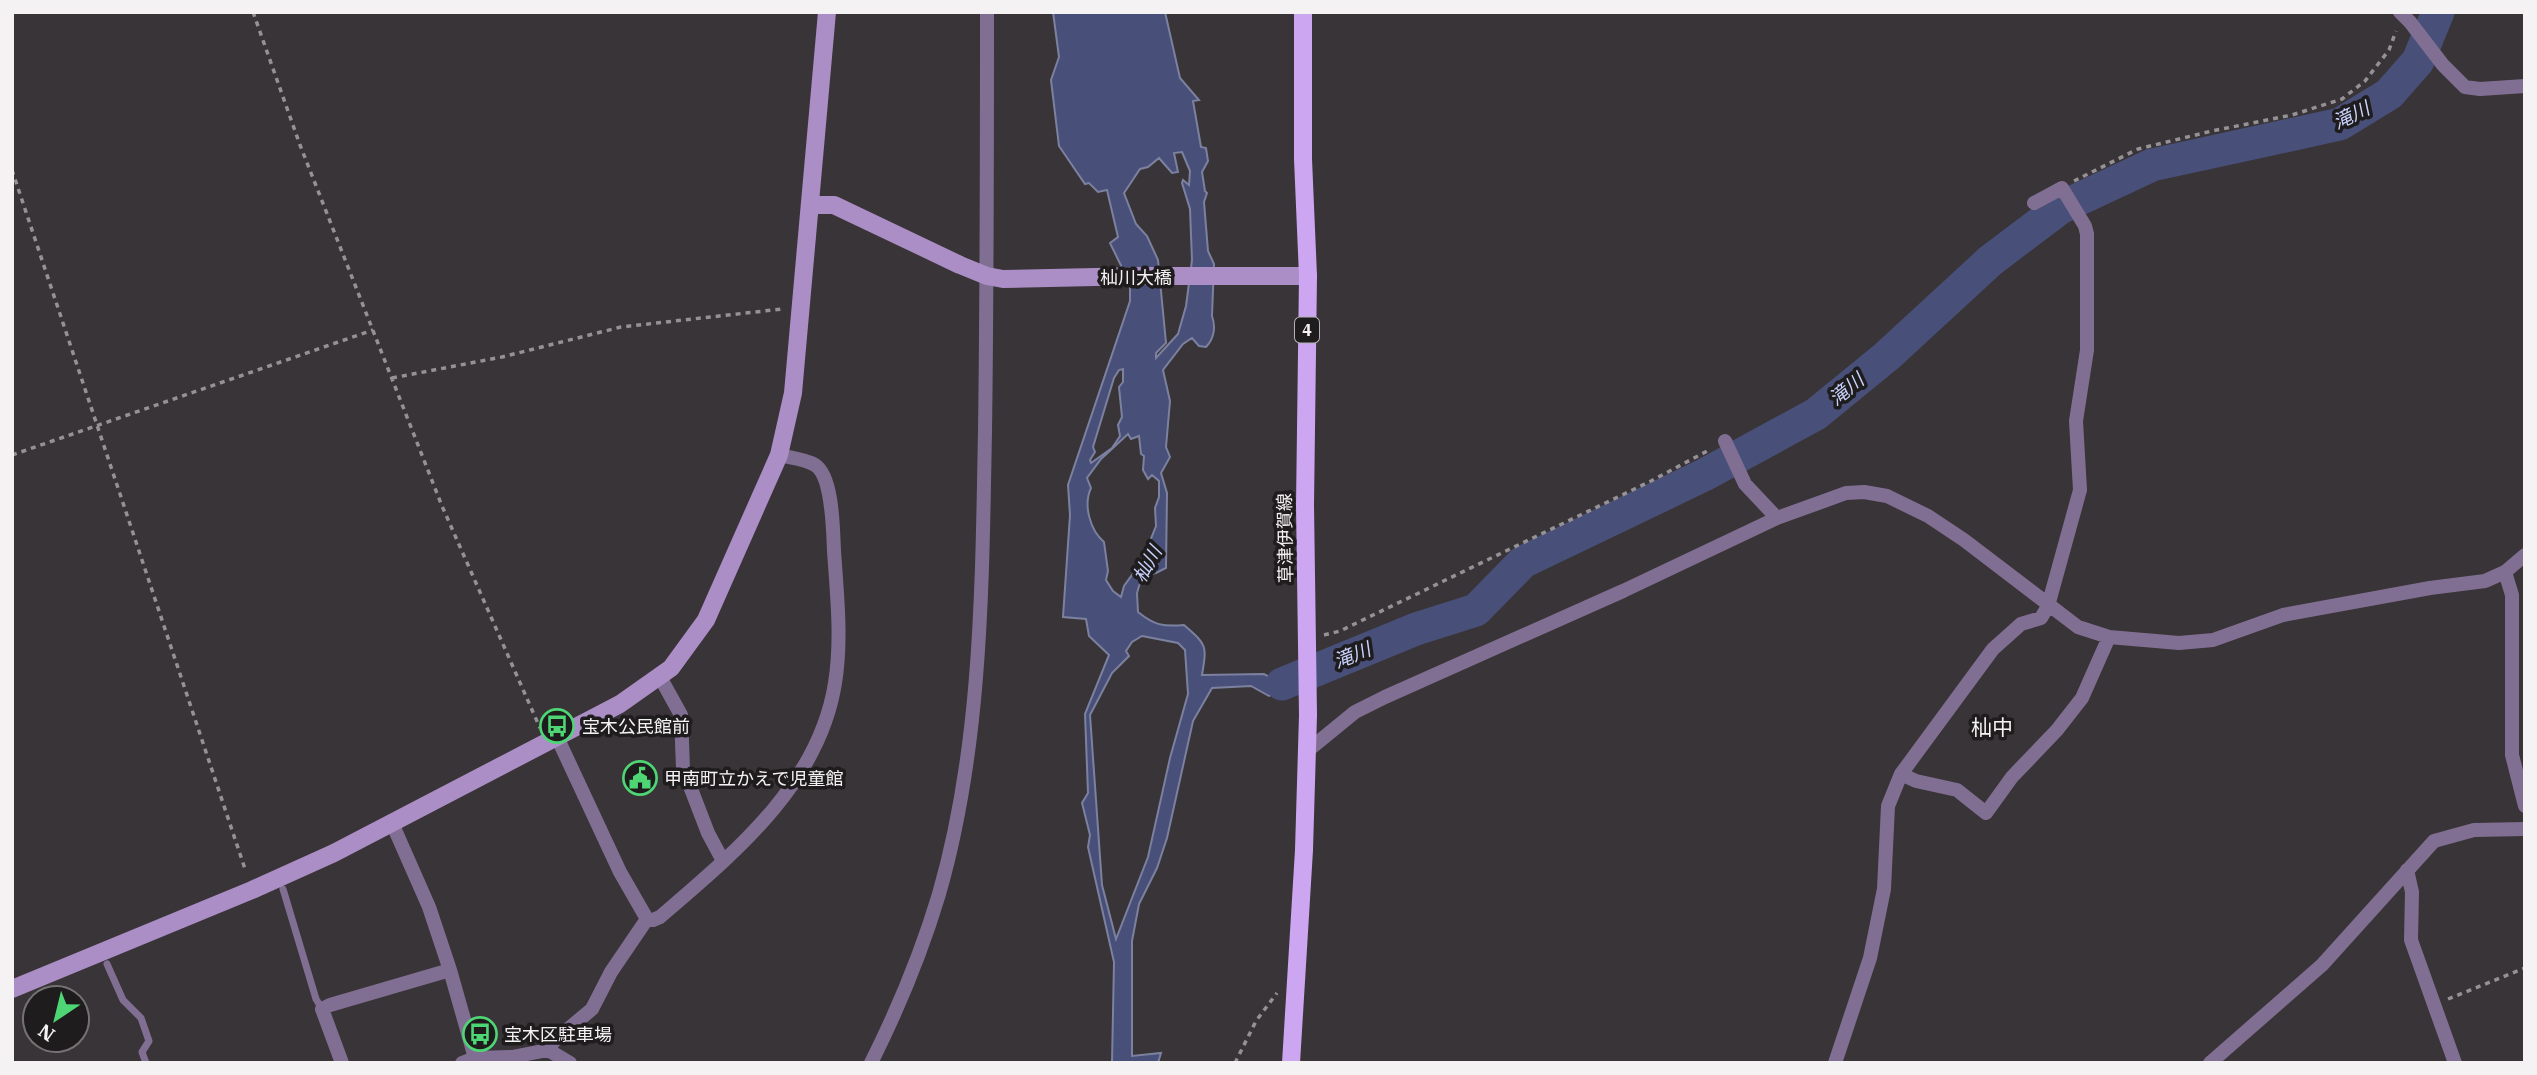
<svg xmlns="http://www.w3.org/2000/svg" width="2537" height="1075" font-family="'IBM Plex Serif','Noto Sans JP',serif">
	<style>
		.water { fill: #48507a; stroke: #7c819f; stroke-width: 2; fill-rule: evenodd }
		.lines { fill: none; stroke-linecap: round; stroke-linejoin: round }
		.river { stroke: #48507a; stroke-width: 33 }
		.path { stroke: #959194; stroke-width: 3.5; stroke-dasharray: 5 5; stroke-linecap: butt }
		.lane { stroke: #816f93; stroke-width: 7 }
		.street { stroke: #816f93; stroke-width: 14 }
		.secondary { stroke: #ac8ec7; stroke-width: 18 }
		.primary { stroke: #cca6f0; stroke-width: 18 }
		.labels { text-anchor: middle; dominant-baseline: central; stroke-width: 7; stroke-linejoin: round; paint-order: stroke }
		.shield { fill: #1f1c1e; stroke: #b5b2b4; stroke-width: 2 }
		.shield-label { font-size: 16px; font-weight: bold; fill: #f5f2f4 }
		.street-label { font-size: 18px; fill: #f5f2f4; stroke: #1f1c1e }
		.poi-label { font-size: 18px; fill: #f5f2f4; stroke: #1f1c1e; text-anchor: start }
		.water-label { font-size: 19px; font-style: italic; fill: #c8d2fc; stroke: #1f1c1e }
		.quarter-label { font-size: 21px; fill: #f5f2f4; stroke: #1f1c1e }
	</style>
	<rect width="100%" height="100%" fill="#393437"/>
	<!-- water -->
	<path class="water" d="M 1053,12 L 1165,12 L 1180,78 L 1199,100 L 1193,101 L 1201,147 L 1206,148 L 1208,161 L 1202,172 L 1205,191 L 1207,193 L 1204,202 L 1208,251 L 1214,264 L 1212,316 C 1216,327 1214,339 1206,347 L 1199,346 L 1192,338 L 1183,344 L 1163,370 L 1170,401 L 1166,447 L 1170,457 L 1161,473 L 1167,493 L 1166,568 L 1156,573 L 1142,576 L 1137,593 L 1138,612 C 1154,625 1163,627 1184,625 C 1207,645 1207,645 1202,675 L 1264,674 L 1277,681 L 1327,660 L 1318,676 L 1269,696 L 1251,686 L 1212,688 L 1193,721 L 1167,838 L 1157,868 L 1139,904 L 1132,941 L 1132,1056 L 1161,1053 L 1158,1063 L 1112,1063 L 1114,962 L 1088,847 L 1090,835 L 1082,803 L 1088,793 L 1085,714 L 1109,655 L 1089,636 L 1086,619 L 1063,617 L 1070,515 L 1068,485 L 1130,301 L 1130,284 L 1110,243 L 1118,237 L 1107,190 L 1098,192 L 1089,183 L 1085,184 L 1059,146 L 1051,80 L 1059,57 ZM 1182,152 L 1190,171 L 1189,185 L 1183,180 L 1182,183 L 1190,209 L 1192,260 L 1186,306 L 1178,334 L 1156,358 L 1156,353 L 1166,343 L 1158,260 L 1147,236 L 1136,224 L 1124,193 L 1140,169 L 1148,167 L 1159,158 L 1172,173 L 1178,172 L 1174,153 ZM 1123,369 L 1123,382 L 1119,387 L 1122,417 L 1118,425 L 1120,436 L 1112,448 L 1091,463 L 1090,460 L 1095,452 L 1093,447 L 1114,378 L 1119,370 ZM 1128,434 L 1131,439 L 1139,436 L 1141,454 L 1144,456 L 1143,470 L 1148,479 L 1152,475 L 1159,481 L 1159,497 L 1155,508 L 1156,526 L 1142,561 L 1124,586 L 1121,597 L 1113,591 L 1106,580 L 1108,571 L 1104,542 C 1090,530 1083,505 1091,488 L 1087,478 L 1101,459 ZM 1142,636 L 1178,643 L 1185,650 L 1188,694 L 1170,758 L 1148,857 L 1116,939 L 1102,885 L 1090,715 L 1112,673 L 1129,656 L 1126,651 L 1132,642 Z"/>
	<g class="lines">
		<!-- river -->
		<path class="river" d="M 1282,684 L 1416,629 L 1476,610 L 1523,562 L 1704,475 L 1816,414 L 1887,356 L 1990,261 L 2060,208 L 2152,165 L 2340,124 L 2389,94 L 2418,61 L 2438,12"/>
		<!-- path -->
		<path class="path" d="M 253,12 L 300,145 L 442,506 L 540,728
			M 12,170 L 246,872
			M 2074,181 L 2138,149 L 2212,131 L 2292,115 L 2342,99 L 2365,81 L 2389,50 L 2396,31
			M 392,378 L 502,357 L 621,327 L 782,309
			M 12,455 L 373,330
			M 1324,635 L 1340,631 L 1651,481 L 1711,449
			M 2448,999 L 2525,968
			M 1235,1063 L 1256,1021 L 1277,993"/>
		<!-- lane -->
		<path class="lane" d="M 283,889 L 316,999 L 322,1009
			M 107,964 L 123,1000 L 141,1018 L 149,1041 L 142,1052 L 146,1063"/>
		<!-- street -->
		<path class="street" d="M 2400,12 L 2410,22 L 2443,65 L 2465,87 L 2480,89 L 2525,86
			M 1725,441 L 1745,484 L 1777,518
			M 2505,572 L 2512,595 L 2512,755 L 2525,806
			M 660,677 L 681,715 L 683,768 L 708,833 L 723,861
			M 557,737 L 620,872 L 647,919
			M 1306,752 L 1355,712 L 1385,697 L 1623,591 L 1777,518 L 1846,493 L 1864,492 L 1887,496 L 1928,516 L 1964,540 L 2078,627 L 2109,637 L 2179,643 L 2213,640 L 2283,615 L 2430,588 L 2485,581 L 2505,572 L 2525,555
			M 1901,774 L 1916,781 L 1957,790 L 1986,813 L 2012,777 L 2057,730 L 2082,698 L 2109,637
			M 392,823 L 429,907 L 450,970 L 475,1058
			M 2407,870 L 2412,892 L 2411,940 L 2455,1063
			M 647,919 L 653,920 L 660,917 C 733,854 819,785 835,683 C 842,640 837,595 834,551 C 833,531 833,476 815,465 C 805,459 790,458 779,455
			M 548,1050 L 570,1063
			M 342,1063 L 322,1009 L 330,1005 L 450,970
			M 462,1063 L 475,1058 L 512,1057 L 548,1050 L 554,1041 L 592,1009 L 611,972 L 647,919
			M 871,1063 C 898,1009 922,951 939,894 C 982,745 982,585 985,431 C 987,291 987,152 987,12
			M 1835,1063 L 1870,958 L 1884,889 L 1888,806 L 1901,774 L 1993,649 L 2021,624 L 2041,618 L 2048,606 L 2080,490 L 2076,421 L 2087,350 L 2087,234 L 2085,226 L 2062,188 L 2034,203
			M 2210,1063 L 2322,965 L 2434,841 L 2474,830 L 2525,829"/>
		<!-- secondary -->
		<path class="secondary" d="M 810,205 L 834,205 L 960,265 L 987,276 L 1003,279 L 1140,276 L 1308,276
			M 12,989 L 252,890 L 334,853 L 620,704 L 671,668 L 706,620 L 779,455 L 793,393 L 827,12"/>
		<!-- primary -->
		<path class="primary" d="M 1291,1063 L 1304,850 L 1308,715 L 1305,505 L 1308,276 L 1303,159 L 1303,12"/>
	</g>
	<!-- icons -->
	<defs>
		<g id="bus-ring" transform="scale(1.75)"><circle r="9.5" fill="#1f1c1e" stroke="#4ed675" stroke-width="1.5"/><path d="M-5-6H5V4H4V6H2V4H-2V6H-4V4H-5ZM-3.5-4V0h7V-4ZM-3.5 1.2v1.5H-2V1.2ZM2 1.2v1.5H3.5V1.2Z" fill="#4ed675"/></g>
		<g id="civic-ring" transform="scale(1.75)"><circle r="9.5" fill="#1f1c1e" stroke="#4ed675" stroke-width="1.5"/><path d="M-.6-6.5H3V-4.5H.6V-3L4-1V1h2V6H-6V1h2V-1L-.6-3ZM-1.2 2.5V6h2.4V2.5Z" fill="#4ed675"/></g>
	</defs>
	<g fill-rule="evenodd">
		<use href="#bus-ring" x="557" y="726"/>
		<use href="#civic-ring" x="640" y="778"/>
		<use href="#bus-ring" x="480" y="1034"/>
	</g>
	<g class="labels">
		<!-- shield labels -->
		<rect class="shield" x="1295" y="317.5" width="24" height="25" rx="5"/>
		<g class="shield-label">
			<text x="1307" y="330">4</text>
		</g>
		<!-- street labels -->
		<g class="street-label">
			<text x="1136" y="277">杣川大橋</text>
			<text transform="translate(1285 538) rotate(-91)">草津伊賀線</text>
		</g>
		<!-- poi labels -->
		<g class="poi-label">
			<text x="582" y="726">宝木公民館前</text>
			<text x="664" y="778">甲南町立かえで児童館</text>
			<text x="504" y="1034">宝木区駐車場</text>
		</g>
		<!-- water labels -->
		<g class="water-label">
			<text transform="translate(2351 115) rotate(-26)">滝川</text>
			<text transform="translate(1846 389) rotate(-39)">滝川</text>
			<text transform="translate(1147 564) rotate(-61)">杣川</text>
			<text transform="translate(1352 655) rotate(-22)">滝川</text>
		</g>
		<!-- quarter labels -->
		<g class="quarter-label">
			<text x="1992" y="727">杣中</text>
		</g>
	</g>
	<!-- border -->
	<rect width="2537" height="1075" fill="none" stroke="#f5f2f4" stroke-width="28"/>
	<!-- north arrow -->
	<g transform="translate(56 1019) rotate(215)"><circle r="33" fill="#1f1c1e" stroke="#757274" stroke-width="2"/>
	<path d="M0-5L12 26L0 18L-12 26Z" fill="#4ed675"/>
	<text y="-10" font-size="19" font-weight="bold" text-anchor="middle" fill="#f5f2f4">N</text>
	</g>
</svg>
